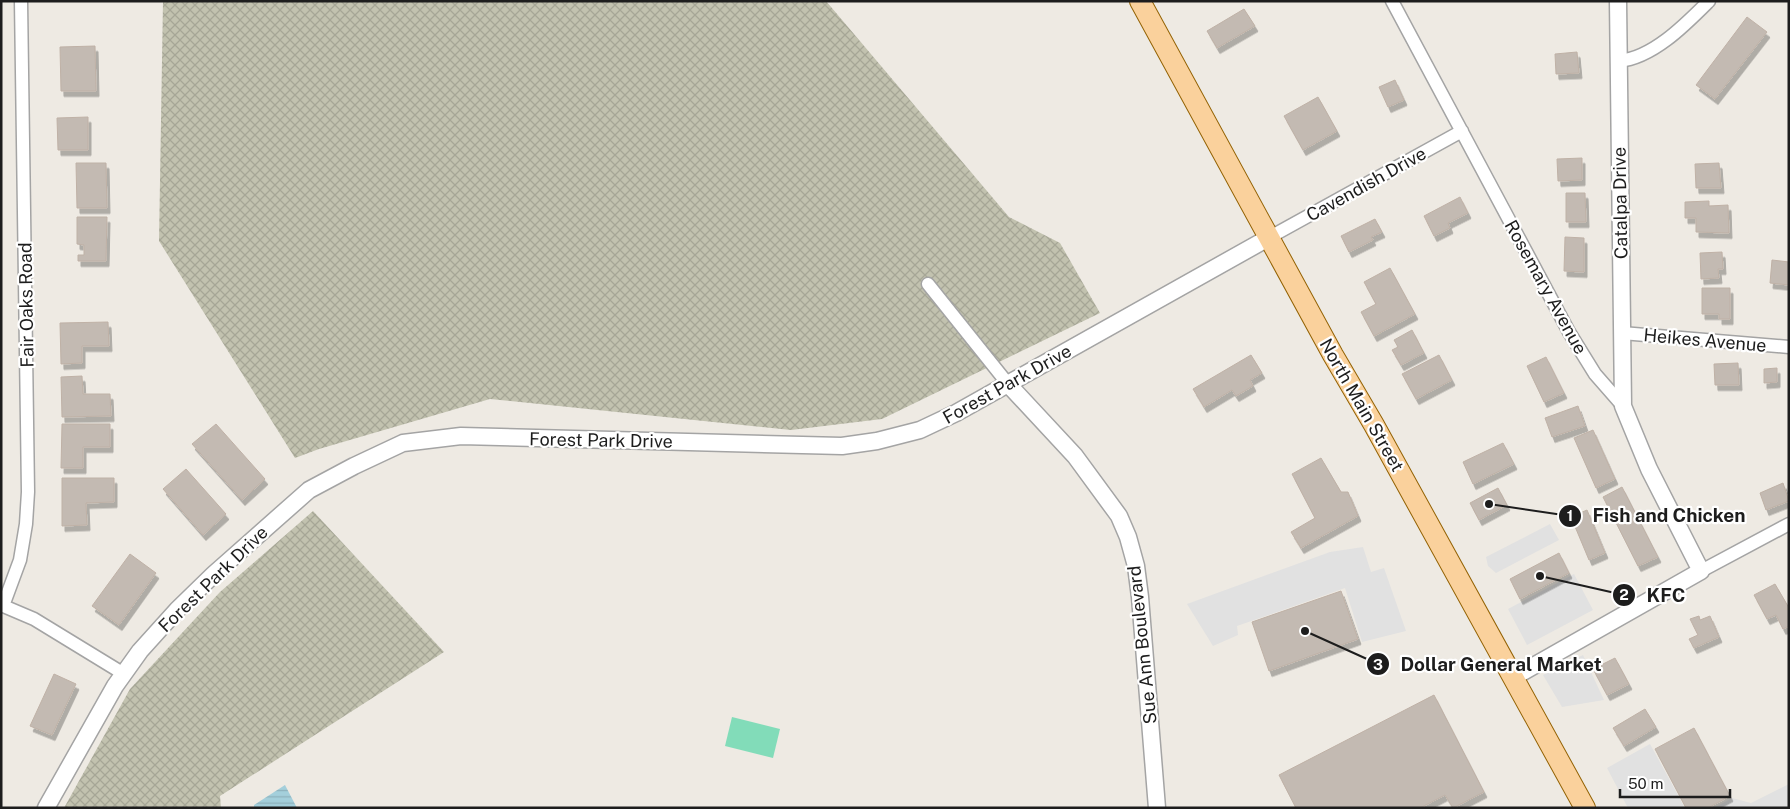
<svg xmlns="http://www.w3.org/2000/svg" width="1790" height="809" font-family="'Public Sans',sans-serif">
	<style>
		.construction { fill: url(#construction-cross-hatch) }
		.pitch { fill: #82dcb9 }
		.parking { fill: #e1e1e1 }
		.water { fill: url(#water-rules) }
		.building { fill: #c3bab2; stroke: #bfb1a6; filter: url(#shadow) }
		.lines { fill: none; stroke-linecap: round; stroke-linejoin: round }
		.minor-casing { stroke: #a4a4a4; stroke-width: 15 }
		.tertiary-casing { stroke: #a4a4a4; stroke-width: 19 }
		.primary-casing { stroke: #936203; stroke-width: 22 }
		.minor { stroke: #fff; stroke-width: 12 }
		.tertiary { stroke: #fff; stroke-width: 16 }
		.primary { stroke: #fad19c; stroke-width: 20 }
		.labels { text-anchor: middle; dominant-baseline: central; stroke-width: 4.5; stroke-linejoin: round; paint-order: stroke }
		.street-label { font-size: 18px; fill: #1d1d1d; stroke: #fff }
		.leader { fill: none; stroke: #1d1d1d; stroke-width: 2 }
		.callout-dot { fill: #1d1d1d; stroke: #fff; stroke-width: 2 }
		.mark-label { font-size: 15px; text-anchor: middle; font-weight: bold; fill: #fff }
		.callout-label { font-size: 19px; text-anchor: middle; font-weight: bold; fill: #1d1d1d; stroke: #fff; stroke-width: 4.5; stroke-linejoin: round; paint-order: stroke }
	</style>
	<defs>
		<pattern id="construction-cross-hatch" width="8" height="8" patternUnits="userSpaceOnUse" patternTransform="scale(1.25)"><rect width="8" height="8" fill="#c2c2af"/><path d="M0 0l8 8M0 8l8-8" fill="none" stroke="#a6a696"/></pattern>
		<pattern id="water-rules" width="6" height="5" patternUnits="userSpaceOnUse" patternTransform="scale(1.25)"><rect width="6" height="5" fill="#a4cfdb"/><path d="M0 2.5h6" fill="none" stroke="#8db1bc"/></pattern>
		<filter id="shadow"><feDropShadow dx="3" dy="5.5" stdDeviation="0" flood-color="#0004"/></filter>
	</defs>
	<rect width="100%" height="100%" fill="#eeeae3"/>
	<!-- construction -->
	<path class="construction" d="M 163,1 L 826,1 L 1009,217 L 1060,243 L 1100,313 L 882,419 L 791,430 L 490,399 L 319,449 L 295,458 L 159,241 Z
		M 313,511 L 444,652 L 220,796 L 221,808 L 64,808 L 130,689 L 220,592 Z"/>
	<!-- pitch -->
	<path class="pitch" d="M 732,717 L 780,729 L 773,758 L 725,746 Z"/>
	<!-- parking -->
	<path class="parking" d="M 1550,524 L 1559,540 L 1496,573 L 1488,566 L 1486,557 Z
		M 1363,547 L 1371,572 L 1384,568 L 1406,631 L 1362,642 L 1345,588 L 1237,626 L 1238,635 L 1213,646 L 1187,604 L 1330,552 Z
		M 1574,574 L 1593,610 L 1527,645 L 1508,609 Z
		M 1583,655 L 1604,700 L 1562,707 L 1543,675 Z
		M 1650,744 L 1685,808 L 1628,808 L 1607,768 Z
		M 1789,784 L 1789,808 L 1714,808 L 1732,798 L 1751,803 Z"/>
	<!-- water -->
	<path class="water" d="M 285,785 L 297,808 L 254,808 L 254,805 Z"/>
	<!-- building -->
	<path class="building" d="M 1244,9 L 1255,26 L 1217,48 L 1207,31 Z
		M 1747,17 L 1767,32 L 1715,99 L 1696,85 Z
		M 95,46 L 96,91 L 61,91 L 60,47 Z
		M 1577,52 L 1579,73 L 1556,74 L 1555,54 Z
		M 1395,80 L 1404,100 L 1388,107 L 1379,87 Z
		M 1318,97 L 1337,131 L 1303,150 L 1284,116 Z
		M 88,117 L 88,150 L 58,150 L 57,118 Z
		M 1582,158 L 1582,180 L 1558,181 L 1557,159 Z
		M 76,163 L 106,163 L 107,208 L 77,208 Z
		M 1719,163 L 1721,188 L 1696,188 L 1695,164 Z
		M 1566,193 L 1585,193 L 1586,222 L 1566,222 Z
		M 1460,197 L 1468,213 L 1448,223 L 1450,228 L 1434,236 L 1424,216 Z
		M 1709,201 L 1709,206 L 1728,205 L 1729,233 L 1696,232 L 1696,218 L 1685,218 L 1685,202 Z
		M 77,217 L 107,217 L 106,261 L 78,261 L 78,255 L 84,255 L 84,245 L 77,244 Z
		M 1375,219 L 1382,232 L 1371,237 L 1373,240 L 1349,252 L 1341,236 Z
		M 1565,237 L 1584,238 L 1584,272 L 1564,271 Z
		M 1722,252 L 1723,269 L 1718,269 L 1719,278 L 1701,279 L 1700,253 Z
		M 1772,260 L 1789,262 L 1789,285 L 1770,283 Z
		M 1390,268 L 1415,314 L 1374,336 L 1361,312 L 1376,304 L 1364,282 Z
		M 1702,288 L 1730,288 L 1730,319 L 1719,319 L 1719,314 L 1702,314 Z
		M 108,322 L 109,346 L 82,346 L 82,363 L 61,364 L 60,323 Z
		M 1412,330 L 1424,353 L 1401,365 L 1392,350 L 1398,347 L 1394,340 Z
		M 1251,355 L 1262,373 L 1250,380 L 1253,386 L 1236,396 L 1232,390 L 1204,407 L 1193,389 Z
		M 1439,355 L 1452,380 L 1416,399 L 1402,374 Z
		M 1546,357 L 1564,393 L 1544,402 L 1527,366 Z
		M 1738,363 L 1739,385 L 1715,385 L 1714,364 Z
		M 1777,368 L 1777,382 L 1764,383 L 1764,369 Z
		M 82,376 L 83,394 L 110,394 L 111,416 L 62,417 L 61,377 Z
		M 1578,406 L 1585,426 L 1552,437 L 1545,418 Z
		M 62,424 L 110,424 L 110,447 L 83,447 L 83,468 L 61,468 Z
		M 216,424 L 265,479 L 242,500 L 192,444 Z
		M 1593,430 L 1615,479 L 1596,488 L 1574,438 Z
		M 1503,443 L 1514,464 L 1473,484 L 1463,462 Z
		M 1321,458 L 1341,492 L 1348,492 L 1358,516 L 1301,548 L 1291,532 L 1315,518 L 1292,474 Z
		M 186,469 L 226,514 L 203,535 L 163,489 Z
		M 62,478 L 114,478 L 114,502 L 86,503 L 87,525 L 62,526 Z
		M 1783,483 L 1789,501 L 1766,510 L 1760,493 Z
		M 1622,487 L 1658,557 L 1638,566 L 1603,497 Z
		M 1498,488 L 1507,505 L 1479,520 L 1470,503 Z
		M 1587,510 L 1605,553 L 1589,560 L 1571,517 Z
		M 1559,553 L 1569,573 L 1520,599 L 1510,579 Z
		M 130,554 L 156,573 L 119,625 L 92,606 Z
		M 1775,584 L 1789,608 L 1789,626 L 1783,629 L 1776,615 L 1767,619 L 1754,595 Z
		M 1341,591 L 1358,639 L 1269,671 L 1252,622 Z
		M 1699,616 L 1700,620 L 1710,616 L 1719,637 L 1694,648 L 1689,639 L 1698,635 L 1690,619 Z
		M 1615,658 L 1629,684 L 1607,695 L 1593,669 Z
		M 54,674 L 76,684 L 52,735 L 30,726 Z
		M 1434,695 L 1484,792 L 1453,808 L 1445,795 L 1420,808 L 1296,808 L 1279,775 Z
		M 1645,709 L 1656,727 L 1624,746 L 1613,728 Z
		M 1694,728 L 1730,796 L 1708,808 L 1686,808 L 1655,749 Z"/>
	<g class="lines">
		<!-- minor casing -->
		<g class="minor-casing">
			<path id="minor" d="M 1392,1 L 1569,332 L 1595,374 L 1623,406
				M 1619,61 C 1653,58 1686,24 1709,1
				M 1270,237 L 1462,131
				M 928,284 L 1008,384
				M 1622,333 L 1789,347
				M 1701,571 L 1789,524
				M 1,605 L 34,619 L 124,674
				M 3,606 L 20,560 L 26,524 L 28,492 L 21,1"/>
		</g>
		<!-- tertiary casing -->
		<g class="tertiary-casing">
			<path id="tertiary" d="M 1008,384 L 1075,456 L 1119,516 L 1128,537 L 1136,566 L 1140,597 L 1157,808
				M 1514,677 L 1701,571 L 1649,469 L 1623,406 L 1618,1
				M 46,808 L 115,686 L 140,651 L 177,610 L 214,574 L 309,490 L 354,466 L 403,443 L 461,436 L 842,446 L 877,441 L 920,430 L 956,413 L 1270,237"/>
		</g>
		<!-- primary casing -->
		<g class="primary-casing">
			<path id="primary" d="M 1140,1 L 1333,355 L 1374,425 L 1585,808"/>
		</g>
		<!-- minor -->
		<use href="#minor" class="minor"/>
		<!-- tertiary -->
		<use href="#tertiary" class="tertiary"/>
		<!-- primary -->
		<use href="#primary" class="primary"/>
	</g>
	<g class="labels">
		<!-- street labels -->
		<g class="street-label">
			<text transform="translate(1366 184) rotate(-29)">Cavendish Drive</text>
			<text transform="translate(1620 203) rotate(-91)">Catalpa Drive</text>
			<text transform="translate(1546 287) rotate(61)">Rosemary Avenue</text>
			<text transform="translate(26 305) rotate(-91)">Fair Oaks Road</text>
			<text transform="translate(1705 340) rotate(5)">Heikes Avenue</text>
			<text transform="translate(1007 384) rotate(-29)">Forest Park Drive</text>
			<text transform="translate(1362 405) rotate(60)">North Main Street</text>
			<text transform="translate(601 440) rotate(1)">Forest Park Drive</text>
			<text transform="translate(213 579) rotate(-44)">Forest Park Drive</text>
			<text transform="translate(1142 645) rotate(-96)">Sue Ann Boulevard</text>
		</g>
	</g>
	<!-- callouts -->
	<path class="leader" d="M1489 504L1570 516M1540 576L1624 595M1305 631L1378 664"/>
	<g class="callout-dot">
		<circle cx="1489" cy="504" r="5"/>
		<circle cx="1540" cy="576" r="5"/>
		<circle cx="1305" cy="631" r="5"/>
		<circle cx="1570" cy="516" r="12"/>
		<circle cx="1624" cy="595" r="12"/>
		<circle cx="1378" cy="664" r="12"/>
	</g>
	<g class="mark-label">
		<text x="1570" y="521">1</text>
		<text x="1624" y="600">2</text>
		<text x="1378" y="670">3</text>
	</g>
	<g class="callout-label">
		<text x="1669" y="522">Fish and Chicken</text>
		<text x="1666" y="602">KFC</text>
		<text x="1501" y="671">Dollar General Market</text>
	</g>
	<!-- border -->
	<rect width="1790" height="809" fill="none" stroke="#1d1d1d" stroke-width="5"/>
	<!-- scale -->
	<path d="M1620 789v8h110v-8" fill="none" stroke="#1d1d1d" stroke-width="2.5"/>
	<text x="1628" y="789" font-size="15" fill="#1d1d1d" stroke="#ffffff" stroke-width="4" paint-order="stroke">50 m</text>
</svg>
